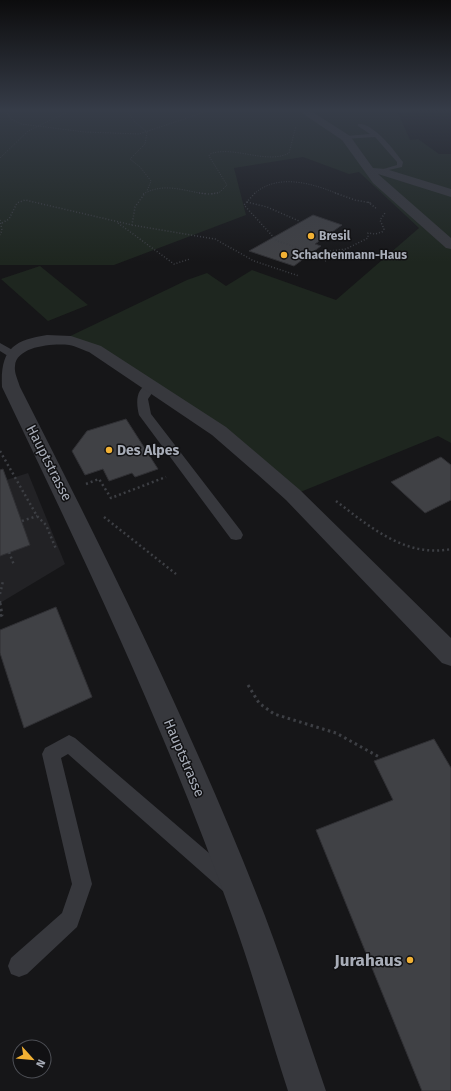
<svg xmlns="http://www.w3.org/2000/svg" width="451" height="1091" font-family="'Fira Sans',sans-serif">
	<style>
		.built { fill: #222225 }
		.green { fill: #1e261f }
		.building { fill: #404145; stroke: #303034 }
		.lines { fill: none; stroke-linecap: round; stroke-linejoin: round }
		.path-far3 { stroke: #3d3f44; stroke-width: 1; stroke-dasharray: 1 1.5; stroke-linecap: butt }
		.path-far2 { stroke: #3d3f44; stroke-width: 1.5; stroke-dasharray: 1 2; stroke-linecap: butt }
		.path-far1 { stroke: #3d3f44; stroke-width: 2.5; stroke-dasharray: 2 3; stroke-linecap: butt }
		.path { stroke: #3d3f44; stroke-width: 3; stroke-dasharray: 2.5 3.5; stroke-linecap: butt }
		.lane { fill: #37383d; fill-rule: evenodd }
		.street { fill: #37383d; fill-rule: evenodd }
		.poi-dot { fill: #f2b134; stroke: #111113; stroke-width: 1.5 }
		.labels { text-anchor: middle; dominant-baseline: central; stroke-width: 3; stroke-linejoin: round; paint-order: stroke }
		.far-poi-label { font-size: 12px; font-weight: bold; fill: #a8adb8; stroke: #111113; text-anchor: start }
		.poi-label { font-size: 14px; font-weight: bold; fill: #a8adb8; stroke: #111113; text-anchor: start }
		.street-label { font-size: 14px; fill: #a8adb8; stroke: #111113 }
		.near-poi-label { font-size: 17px; font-weight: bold; fill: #a8adb8; stroke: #111113; text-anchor: end }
	</style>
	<rect width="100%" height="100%" fill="#161618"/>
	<!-- built -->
	<path class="built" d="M 28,473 L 65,564 L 0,603 L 0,482 Z"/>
	<!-- green -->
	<path class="green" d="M 0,109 L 431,109 L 398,113 L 410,140 L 418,139 L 439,154 L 451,154 L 451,443 L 438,436 L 293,495 L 264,469 L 95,349 L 62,340 L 187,280 L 207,273 L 226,286 L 252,270 L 336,300 L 419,228 L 359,172 L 349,174 L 303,157 L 234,168 L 246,215 L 114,265 L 0,265 Z
		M 40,266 L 88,305 L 48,321 L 1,279 Z"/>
	<!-- building -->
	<path class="building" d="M 313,215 L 342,225 L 315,244 L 321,246 L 294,266 L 249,251 Z
		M 126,419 L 158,469 L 135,477 L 132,473 L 109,481 L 103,469 L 85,475 L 72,451 L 87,431 Z
		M 441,457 L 451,465 L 451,500 L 425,513 L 391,482 Z
		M 3,469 L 30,545 L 0,556 L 0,470 Z
		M 56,607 L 92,697 L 24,728 L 0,653 L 0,630 Z
		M 434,739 L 451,768 L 451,1091 L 422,1091 L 316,830 L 393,800 L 374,761 Z"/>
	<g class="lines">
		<!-- path-far3 -->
		<path class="path-far3" d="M 5,109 L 11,119 L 21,124 L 85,132 L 139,134 L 214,109
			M 125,109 L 135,122 L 147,132 L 145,144 L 130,159 L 140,167 L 151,181 L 147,191
			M 0,158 L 28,131 L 74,109
			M 143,194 C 165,182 183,191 206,194
			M 212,194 L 220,192 L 227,185 L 209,156 L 210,154 C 233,145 267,165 289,153 L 296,126
			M 254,194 C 277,173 312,183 338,194"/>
		<!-- path-far2 -->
		<path class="path-far2" d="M 199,193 L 209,194 L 218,193
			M 255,193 L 244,205 L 277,241 L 315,253 L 346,249 L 368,238 L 368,233 L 375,234 L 382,232 L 384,229 L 380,220 L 385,213
			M 335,193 L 355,200 L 371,203
			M 247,202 L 267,207 L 299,221
			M 368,202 L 377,209
			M 0,220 L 2,230 L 0,235
			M 2,223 L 9,219 L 17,203 L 25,200 L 132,225 L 135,207 L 145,193
			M 118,223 L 174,264 L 190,259
			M 132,225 L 215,239 L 254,261 L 299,276
			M 325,261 L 345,250"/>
		<!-- path-far1 -->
		<path class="path-far1" d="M 0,451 L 37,516 L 46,525 L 56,549
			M 86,484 L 99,479 L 111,498 L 166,477
			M 336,501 C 370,527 406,558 451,549
			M 104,517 L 176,574
			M 22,521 L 37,516
			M 9,552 L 14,565
			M 0,594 L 3,581
			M 0,601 L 0,604"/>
		<!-- path -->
		<path class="path" d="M 0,616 L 2,615 L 0,603
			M 248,685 L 259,703 L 274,714 L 336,733 L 381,758"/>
		<!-- lane -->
		<path class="lane" d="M 358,124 C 373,122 395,151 403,162 L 402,167 L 380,172 L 380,170 L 397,165 L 397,162 L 375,137 L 344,139 L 343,138 L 346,136 L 370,134 L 358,126 Z
			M 0,343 L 16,352 L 17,354 L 16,356 L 8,356 L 0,351 Z
			M 151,383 L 157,386 L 148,399 L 151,414 L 241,531 L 243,535 L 241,539 L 236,540 L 231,539 L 139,415 C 136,403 135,387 151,383 Z
			M 69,735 L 75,738 L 237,877 L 240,884 L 237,891 L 230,894 L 223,891 L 68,754 L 61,758 L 92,884 L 77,927 L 27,974 L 19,977 L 11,974 L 8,966 L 11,958 L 62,913 L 72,884 L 42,754 L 45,748 Z"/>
		<!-- street -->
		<path class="street" d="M 296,109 L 308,109 L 350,136 L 373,168 L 386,169 L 451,189 L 451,197 L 378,174 L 451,238 L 451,249 L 446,248 L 373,183 L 342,140 Z
			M 47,335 L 71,336 L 101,346 L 226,427 L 300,490 L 451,638 L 451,666 L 442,663 L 286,500 L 257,474 L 212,435 L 89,352 C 83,350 76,346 69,345 C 54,343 16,346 15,366 C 14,373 18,380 20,387 C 108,560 195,735 265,916 C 287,974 306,1033 326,1091 L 288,1091 C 269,1033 253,974 232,916 C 168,735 85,560 2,387 C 0,349 14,340 47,335 Z"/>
	</g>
	<!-- sky -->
	<linearGradient id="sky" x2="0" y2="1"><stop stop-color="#0c0c0d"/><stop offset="0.42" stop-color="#363c48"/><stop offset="1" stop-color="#363c48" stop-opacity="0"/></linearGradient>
	<rect width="451" height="262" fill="url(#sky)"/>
	<!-- markers -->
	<g class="poi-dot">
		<circle cx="311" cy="236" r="4"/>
		<circle cx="284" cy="255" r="4"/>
		<circle cx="109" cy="450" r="4"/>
		<circle cx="410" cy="960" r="4"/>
	</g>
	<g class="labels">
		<!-- far-poi labels -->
		<g class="far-poi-label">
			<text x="319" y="236">Bresil</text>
			<text x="292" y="255">Schachenmann-Haus</text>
		</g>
		<!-- poi labels -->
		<g class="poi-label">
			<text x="117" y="450">Des Alpes</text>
		</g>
		<!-- street labels -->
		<g class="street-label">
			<text transform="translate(49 463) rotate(63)">Hauptstrasse</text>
			<text transform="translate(184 758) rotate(67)">Hauptstrasse</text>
		</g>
		<!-- near-poi labels -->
		<g class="near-poi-label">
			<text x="402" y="960">Jurahaus</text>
		</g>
	</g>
	<!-- north arrow -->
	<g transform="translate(32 1059) rotate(117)"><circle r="19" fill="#111113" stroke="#4d4f55"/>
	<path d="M0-3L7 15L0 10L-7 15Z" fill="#f2b134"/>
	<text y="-6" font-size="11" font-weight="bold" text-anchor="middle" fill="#a8adb8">N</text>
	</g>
</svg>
